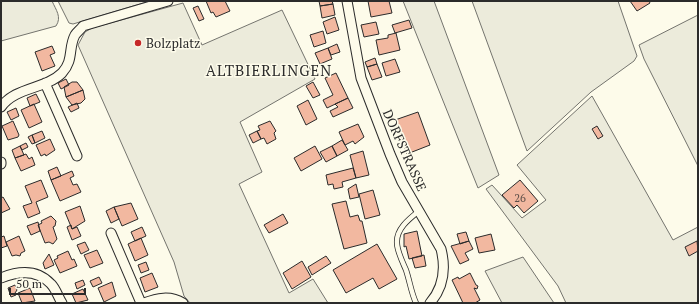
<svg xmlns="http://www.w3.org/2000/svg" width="699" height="304" font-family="'PT Serif',serif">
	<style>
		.green { fill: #ecebdb; stroke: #74746e }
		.building { fill: #f2b8a0; stroke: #2b2b2b }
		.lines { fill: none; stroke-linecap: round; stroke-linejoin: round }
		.service-casing { stroke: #2b2b2b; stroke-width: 6 }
		.minor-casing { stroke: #2b2b2b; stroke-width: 11 }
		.service { stroke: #fdfbea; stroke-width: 4.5 }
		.minor { stroke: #fdfbea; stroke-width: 9 }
		.poi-dot { fill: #c62828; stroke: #fdfbea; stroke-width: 1.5 }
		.labels { text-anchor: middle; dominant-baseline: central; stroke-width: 3; stroke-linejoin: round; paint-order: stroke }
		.number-label { font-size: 11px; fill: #5d4e48 }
		.poi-label { font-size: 13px; fill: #2b2b2b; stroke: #fdfbea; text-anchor: start }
		.street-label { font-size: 13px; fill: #2b2b2b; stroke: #fdfbea }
		.quarter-label { font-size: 15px; letter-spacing: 1px; fill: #2b2b2b; stroke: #fdfbea }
	</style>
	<rect width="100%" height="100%" fill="#fdfbea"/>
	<!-- green -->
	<path class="green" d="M 1,1 L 52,1 C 56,10 62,17 56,26 L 1,41 Z
		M 58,1 L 150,1 L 73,24 L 69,23 Z
		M 403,1 L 434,1 L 499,175 L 478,188 Z
		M 472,1 L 618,1 L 637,56 L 634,61 L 591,92 L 527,151 Z
		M 183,3 L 202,45 L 282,10 L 315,79 L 240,122 L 262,172 L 239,184 L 289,293 L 313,279 L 328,303 L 190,303 L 184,296 L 174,262 L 78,45 L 85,32 L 92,28 Z
		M 698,15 L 698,166 L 644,59 L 639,45 Z
		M 592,96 L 673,240 L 698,227 L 698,303 L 566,303 L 558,286 L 486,189 L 492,185 L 522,218 L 546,200 L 517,165 Z
		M 523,257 L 554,303 L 502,303 L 485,271 Z"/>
	<!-- building -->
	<path class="building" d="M 206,1 L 225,1 L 230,11 L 216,17 L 213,12 L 211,13 Z
		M 319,1 L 332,1 L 333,4 L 320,6 Z
		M 368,1 L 389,1 L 392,13 L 371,17 Z
		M 630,1 L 649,1 L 650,3 L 637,11 Z
		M 333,4 L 335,15 L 322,18 L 320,6 Z
		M 198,6 L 204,19 L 199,21 L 193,8 Z
		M 335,17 L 339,30 L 327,34 L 323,22 Z
		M 409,20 L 412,28 L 395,33 L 392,25 Z
		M 376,22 L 379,34 L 364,37 L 361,25 Z
		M 323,31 L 326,43 L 314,47 L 310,35 Z
		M 396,33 L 400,50 L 379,55 L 376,40 L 388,38 L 388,35 Z
		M 337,44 L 340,52 L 331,55 L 328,48 Z
		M 52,46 L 55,53 L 50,55 L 55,66 L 42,71 L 35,52 Z
		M 328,48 L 332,59 L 320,64 L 315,53 Z
		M 375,58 L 377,64 L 367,67 L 365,62 Z
		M 395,59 L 400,72 L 386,76 L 382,63 Z
		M 377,64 L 382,77 L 372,80 L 367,67 Z
		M 336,73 L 348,98 L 327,108 L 323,100 L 333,95 L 325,78 Z
		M 66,79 L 69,85 L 61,89 L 58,83 Z
		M 72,82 L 77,82 L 83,90 L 66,97 L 64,87 Z
		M 313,82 L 320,95 L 313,98 L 306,86 Z
		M 83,90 L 85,99 L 81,103 L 72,105 L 66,97 Z
		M 36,94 L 40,102 L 30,106 L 27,98 Z
		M 348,98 L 353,108 L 333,117 L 330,111 L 338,107 L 335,104 Z
		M 308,100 L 317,119 L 306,125 L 297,106 Z
		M 77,103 L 79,108 L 71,112 L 68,107 Z
		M 34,104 L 42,122 L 29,128 L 21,110 Z
		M 16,108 L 19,116 L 11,120 L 7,112 Z
		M 418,112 L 430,145 L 407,154 L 395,120 Z
		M 13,121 L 19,135 L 18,137 L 8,140 L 2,126 Z
		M 270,121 L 276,131 L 274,133 L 276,139 L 267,144 L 264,138 L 261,139 L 257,131 L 260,130 L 258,126 Z
		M 358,124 L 364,137 L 355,144 L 353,141 L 345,145 L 339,132 Z
		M 597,126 L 603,136 L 598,139 L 592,129 Z
		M 42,131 L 45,138 L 35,143 L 32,135 Z
		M 257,131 L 261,139 L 253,143 L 249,135 Z
		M 32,135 L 35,143 L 32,144 L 28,137 Z
		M 50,139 L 55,150 L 46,156 L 45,154 L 41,156 L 36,145 Z
		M 342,140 L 348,150 L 337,156 L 332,146 Z
		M 26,143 L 28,147 L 22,150 L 20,146 Z
		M 20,146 L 24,155 L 15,158 L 12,150 Z
		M 315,146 L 322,159 L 301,171 L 294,158 Z
		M 332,146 L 337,156 L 326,162 L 320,152 Z
		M 363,151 L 369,175 L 356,178 L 350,155 Z
		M 26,154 L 29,159 L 32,157 L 35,165 L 21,171 L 15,158 Z
		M 57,167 L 61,176 L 51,180 L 48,171 Z
		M 353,168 L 356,178 L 342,182 L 343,187 L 334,189 L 333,184 L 328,185 L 326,175 Z
		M 72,171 L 74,176 L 70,178 L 73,185 L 77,184 L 81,192 L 60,201 L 51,180 Z
		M 41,180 L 48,197 L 36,202 L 40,213 L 28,218 L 23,206 L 32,203 L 25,186 Z
		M 520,180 L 538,201 L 524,213 L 517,205 L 514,208 L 502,195 Z
		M 356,184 L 359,197 L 350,199 L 348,189 Z
		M 373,190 L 380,215 L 365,219 L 359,194 Z
		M 3,197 L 10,209 L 1,213 L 1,198 Z
		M 346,201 L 350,217 L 358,215 L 360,221 L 362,221 L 367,243 L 344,249 L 332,204 Z
		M 131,203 L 138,219 L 122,226 L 114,207 Z
		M 80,206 L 85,221 L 72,229 L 65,212 Z
		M 114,207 L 119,219 L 111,223 L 106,211 Z
		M 283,214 L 288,223 L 269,233 L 264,225 Z
		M 51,216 L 56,221 L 55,226 L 53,227 L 57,239 L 53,244 L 49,242 L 45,243 L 38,225 L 42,223 L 41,221 Z
		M 38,222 L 40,231 L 31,235 L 27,226 Z
		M 71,225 L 72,229 L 77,227 L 81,236 L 72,240 L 67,227 Z
		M 142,227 L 146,236 L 135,241 L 131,232 Z
		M 417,231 L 422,256 L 409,259 L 406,246 L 404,247 L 404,234 Z
		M 466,232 L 469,241 L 460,244 L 457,234 Z
		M 491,234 L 495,250 L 479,253 L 475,238 Z
		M 4,236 L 7,246 L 1,248 L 1,237 Z
		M 19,236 L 25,251 L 21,253 L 20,256 L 16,255 L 12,256 L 6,242 Z
		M 141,238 L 148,255 L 135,261 L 128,244 Z
		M 469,241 L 473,249 L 465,253 L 469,260 L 460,264 L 451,246 Z
		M 697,241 L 698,251 L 689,256 L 685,247 Z
		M 85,242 L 89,250 L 81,254 L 77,245 Z
		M 377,244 L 397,279 L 379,289 L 373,278 L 346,293 L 333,270 Z
		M 97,250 L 103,263 L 90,268 L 84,255 Z
		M 68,251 L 72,260 L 74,259 L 77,266 L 60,273 L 54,260 L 58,258 L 57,256 Z
		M 49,254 L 54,265 L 45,269 L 43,263 Z
		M 424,255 L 426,266 L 415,268 L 412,258 Z
		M 326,256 L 331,263 L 312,275 L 308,267 Z
		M 302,261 L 311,277 L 292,289 L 283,273 Z
		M 146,262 L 149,270 L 141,273 L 138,265 Z
		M 152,273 L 158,287 L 145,292 L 140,278 Z
		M 470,273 L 476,285 L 478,286 L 477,289 L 474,288 L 480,300 L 475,303 L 463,303 L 452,280 L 458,277 L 459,279 Z
		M 99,277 L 102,283 L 93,287 L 90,281 Z
		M 83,280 L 85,285 L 77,289 L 75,283 Z
		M 112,282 L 116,296 L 104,302 L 98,288 Z
		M 15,285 L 17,290 L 15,293 L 16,295 L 11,297 L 8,288 Z
		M 30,288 L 35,301 L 22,303 L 18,293 Z
		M 83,289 L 88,300 L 76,303 L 72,294 Z"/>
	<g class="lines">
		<!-- service casing -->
		<g class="service-casing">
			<path id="service" d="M 416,303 C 411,292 410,282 406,270 C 403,263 397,251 397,243 C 396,229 409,219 419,211"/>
		</g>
		<!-- minor casing -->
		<g class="minor-casing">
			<path id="minor" d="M 347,1 L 361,78 L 390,154 L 402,182 L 441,249 C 446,269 444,287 430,303
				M 45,83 L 77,156
				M 1,107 C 15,87 46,89 62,73 C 74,60 68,48 75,35 C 77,32 81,29 83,26 L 168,1
				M 1,162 L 1,164
				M 111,233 L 141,303
				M 1,278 C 18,271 37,269 51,284 C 56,289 58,297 62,303
				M 144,303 C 157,298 170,295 183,303"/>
		</g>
		<!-- service -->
		<use href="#service" class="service"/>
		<!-- minor -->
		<use href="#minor" class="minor"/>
	</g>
	<!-- markers -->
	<circle class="poi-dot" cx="138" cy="43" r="4"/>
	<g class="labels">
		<!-- number labels -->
		<g class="number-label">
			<text x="520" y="198">26</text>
		</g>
		<!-- poi labels -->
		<g class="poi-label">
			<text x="146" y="43">Bolzplatz</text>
		</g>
		<!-- street labels -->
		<g class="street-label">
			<text transform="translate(405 150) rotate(66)">DORFSTRASSE</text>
		</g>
		<!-- quarter labels -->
		<g class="quarter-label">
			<text x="269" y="70">ALTBIERLINGEN</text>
		</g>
	</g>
	<!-- border -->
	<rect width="699" height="304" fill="none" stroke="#2b2b2b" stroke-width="4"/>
	<!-- scale -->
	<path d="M10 288v6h75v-6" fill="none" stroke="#2b2b2b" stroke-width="2"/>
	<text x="16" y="288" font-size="12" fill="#2b2b2b" stroke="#fdfbea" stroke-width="3" paint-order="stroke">50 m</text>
</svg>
